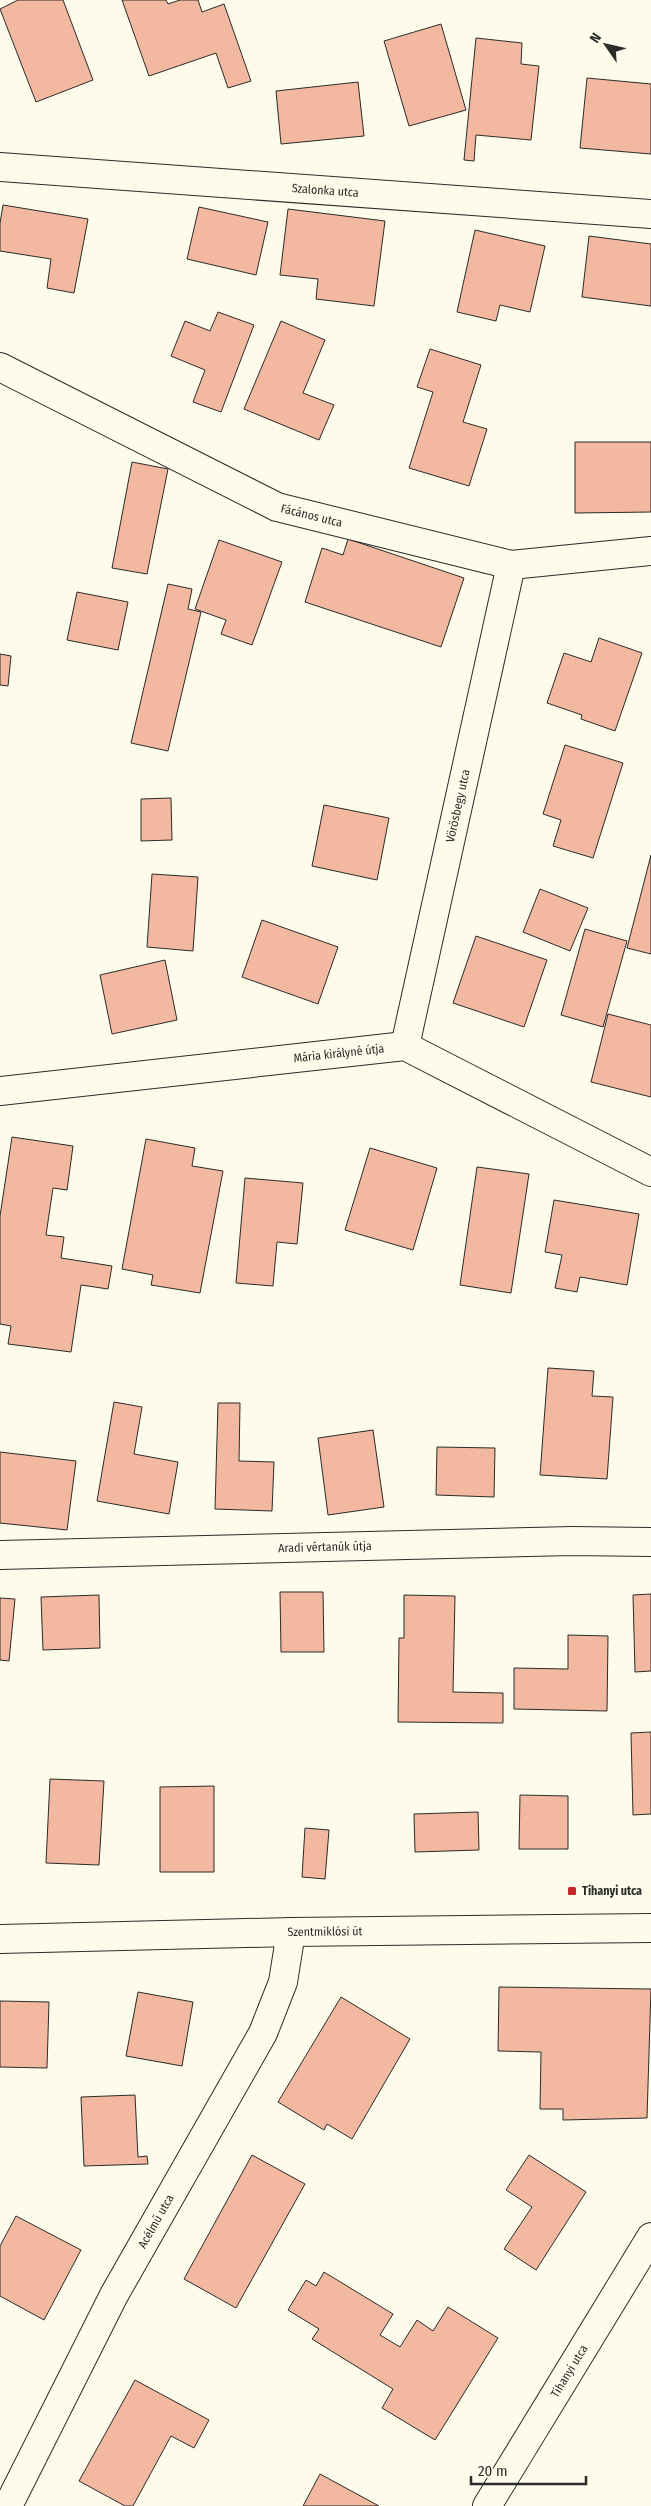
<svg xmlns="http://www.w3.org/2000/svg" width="651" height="2506" font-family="'Fira Sans Condensed',sans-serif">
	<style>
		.building { fill: #f2b8a0; stroke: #2b2b2b }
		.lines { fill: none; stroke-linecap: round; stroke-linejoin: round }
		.minor-casing { stroke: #2b2b2b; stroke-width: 30 }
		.minor { stroke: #fdfbea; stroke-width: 28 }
		.poi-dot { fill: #c62828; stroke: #fdfbea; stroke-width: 2 }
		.labels { text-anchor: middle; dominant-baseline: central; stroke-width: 4; stroke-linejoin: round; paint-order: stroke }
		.street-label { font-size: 12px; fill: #2b2b2b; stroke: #fdfbea }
		.poi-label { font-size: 12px; font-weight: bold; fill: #2b2b2b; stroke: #fdfbea; text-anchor: start }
	</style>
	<rect width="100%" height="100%" fill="#fdfbea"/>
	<!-- building -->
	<path class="building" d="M 18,0 L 63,0 L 93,80 L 36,102 L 0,9 Z
		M 122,0 L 166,0 L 168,4 L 180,0 L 198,0 L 202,12 L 224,4 L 251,81 L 228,88 L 216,53 L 149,76 Z
		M 441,24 L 466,110 L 409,126 L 384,41 Z
		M 476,38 L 522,43 L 521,64 L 539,66 L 531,140 L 476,135 L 474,161 L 464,160 Z
		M 587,78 L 651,84 L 651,154 L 580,148 Z
		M 358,82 L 364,136 L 281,144 L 276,91 Z
		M 3,205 L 88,219 L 74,293 L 47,288 L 51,259 L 0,251 L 0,223 Z
		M 199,207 L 268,222 L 256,275 L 187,259 Z
		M 288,209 L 385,221 L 374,306 L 316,299 L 318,279 L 280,275 Z
		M 475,230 L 545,246 L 530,312 L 500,305 L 496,321 L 457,312 Z
		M 589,236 L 651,244 L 651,306 L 582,297 Z
		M 218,312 L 254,325 L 221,412 L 193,402 L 205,370 L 171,356 L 185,321 L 210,331 Z
		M 281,321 L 325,340 L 303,393 L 334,405 L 319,440 L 244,409 Z
		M 430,349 L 481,365 L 463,422 L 487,429 L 469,486 L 409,468 L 433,392 L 417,387 Z
		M 575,442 L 651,442 L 651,512 L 575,513 Z
		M 132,462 L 168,469 L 147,574 L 112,568 Z
		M 348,539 L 464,578 L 441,647 L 305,602 L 322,548 L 343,555 Z
		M 219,540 L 282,562 L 252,645 L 221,634 L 226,620 L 195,609 Z
		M 168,584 L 192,589 L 188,609 L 201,612 L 168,751 L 131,743 Z
		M 77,592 L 128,602 L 118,650 L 67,640 Z
		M 599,638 L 642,653 L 615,731 L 581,719 L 582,715 L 547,703 L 564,653 L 591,662 Z
		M 0,654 L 11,656 L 8,686 L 0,685 Z
		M 565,745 L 623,763 L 593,858 L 553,846 L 561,820 L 543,814 Z
		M 171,798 L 172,840 L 141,841 L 141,799 Z
		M 324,805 L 389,818 L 377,880 L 312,866 Z
		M 651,855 L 651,954 L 627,948 Z
		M 152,874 L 198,877 L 193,951 L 147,947 Z
		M 540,889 L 588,908 L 570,951 L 523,932 Z
		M 262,920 L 338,947 L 318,1004 L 242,977 Z
		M 585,929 L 627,941 L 603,1027 L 561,1015 Z
		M 476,936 L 547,960 L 524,1027 L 453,1003 Z
		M 165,960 L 177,1020 L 112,1034 L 100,975 Z
		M 608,1014 L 651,1025 L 651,1097 L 591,1082 Z
		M 12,1137 L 73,1146 L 67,1190 L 53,1188 L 46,1235 L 64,1237 L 61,1258 L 112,1266 L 108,1289 L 81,1285 L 71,1352 L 8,1344 L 11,1326 L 0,1324 L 0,1216 Z
		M 146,1139 L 195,1148 L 192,1166 L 223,1171 L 200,1293 L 151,1285 L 153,1275 L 122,1269 Z
		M 370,1148 L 437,1168 L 413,1250 L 345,1230 Z
		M 477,1167 L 529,1174 L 511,1293 L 460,1285 Z
		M 245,1178 L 303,1183 L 297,1244 L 277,1242 L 273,1286 L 236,1283 Z
		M 554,1200 L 639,1214 L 627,1285 L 580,1277 L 577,1292 L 555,1288 L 562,1255 L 545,1252 Z
		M 548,1368 L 594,1371 L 592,1396 L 613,1397 L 607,1479 L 540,1475 Z
		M 114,1402 L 142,1407 L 134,1454 L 178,1462 L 169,1514 L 97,1501 Z
		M 218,1403 L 240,1403 L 239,1461 L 274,1462 L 272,1511 L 215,1509 Z
		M 373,1430 L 384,1507 L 328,1515 L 318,1438 Z
		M 437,1447 L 495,1448 L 494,1497 L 436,1495 Z
		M 0,1452 L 76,1461 L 67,1530 L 0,1523 Z
		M 280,1592 L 323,1592 L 324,1652 L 281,1652 Z
		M 651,1594 L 651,1671 L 635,1672 L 633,1595 Z
		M 99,1595 L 100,1648 L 43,1650 L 41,1597 Z
		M 404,1595 L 455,1596 L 453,1692 L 503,1693 L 503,1723 L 398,1722 L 399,1638 L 404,1638 Z
		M 0,1598 L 15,1599 L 9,1661 L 0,1660 Z
		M 568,1635 L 608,1636 L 607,1711 L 514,1709 L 514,1668 L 568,1669 Z
		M 651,1732 L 651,1814 L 633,1815 L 631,1733 Z
		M 50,1779 L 104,1781 L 99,1865 L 46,1863 Z
		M 214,1786 L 214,1872 L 160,1872 L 160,1787 Z
		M 520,1795 L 568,1796 L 568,1849 L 519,1849 Z
		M 478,1812 L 479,1850 L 415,1852 L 414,1814 Z
		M 305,1828 L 329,1830 L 325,1879 L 302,1877 Z
		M 499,1987 L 651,1989 L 647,2118 L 563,2120 L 563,2109 L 540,2109 L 541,2052 L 498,2051 Z
		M 138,1992 L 193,2002 L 182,2066 L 126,2056 Z
		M 341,1997 L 410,2039 L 352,2139 L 327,2124 L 324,2130 L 278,2102 Z
		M 0,2001 L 49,2002 L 47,2068 L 0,2067 Z
		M 135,2095 L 138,2157 L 147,2156 L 148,2164 L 84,2166 L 81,2097 Z
		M 252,2155 L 305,2184 L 236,2308 L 184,2279 Z
		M 529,2155 L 586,2192 L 536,2270 L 504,2249 L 532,2207 L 506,2190 Z
		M 16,2216 L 81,2250 L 44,2320 L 0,2296 L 0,2246 Z
		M 324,2272 L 393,2314 L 380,2335 L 400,2347 L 417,2320 L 433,2331 L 448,2307 L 498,2338 L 435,2440 L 382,2408 L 393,2389 L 312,2339 L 319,2329 L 288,2310 L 306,2280 L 316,2286 Z
		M 135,2380 L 209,2420 L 194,2448 L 171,2436 L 133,2506 L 125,2506 L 79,2481 Z
		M 320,2474 L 379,2506 L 303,2506 Z"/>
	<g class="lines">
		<!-- minor casing -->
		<g class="minor-casing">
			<g id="minor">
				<path id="s1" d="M 0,167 L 651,214"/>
				<path id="s2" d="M 0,367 L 277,507 L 511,565 L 651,551"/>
				<path id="s3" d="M 405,1046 L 511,565"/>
				<path id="s4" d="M 0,1091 L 405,1046 L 651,1172"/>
				<path id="s5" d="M 0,1555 L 572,1541 L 651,1542"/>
				<path id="s6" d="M 0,1939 L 291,1932 L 651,1928"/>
				<path id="s7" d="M 8,2506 L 114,2295 L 263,2033 L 283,1982 L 291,1932"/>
				<path id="s8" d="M 487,2506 L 651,2237"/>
			</g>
		</g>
		<!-- minor -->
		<use href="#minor" class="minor"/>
	</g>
	<!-- markers -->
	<rect class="poi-dot" x="567" y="1886" width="10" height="10" rx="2.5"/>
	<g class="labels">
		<!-- street labels -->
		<g class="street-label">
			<text stroke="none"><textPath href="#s1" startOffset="326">Szalonka utca</textPath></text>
			<text stroke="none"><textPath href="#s2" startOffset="346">Fácános utca</textPath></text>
			<text stroke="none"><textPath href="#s3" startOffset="246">Vörösbegy utca</textPath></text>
			<text stroke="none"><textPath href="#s4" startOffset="341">Mária királyné útja</textPath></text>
			<text stroke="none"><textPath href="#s5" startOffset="325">Aradi vértanúk útja</textPath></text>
			<text stroke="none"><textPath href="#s6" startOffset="325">Szentmiklósi út</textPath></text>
			<text stroke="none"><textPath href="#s7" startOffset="321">Acélmű utca</textPath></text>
			<text stroke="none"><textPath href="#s8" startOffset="158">Tihanyi utca</textPath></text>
		</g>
		<!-- poi labels -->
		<g class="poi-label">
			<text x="582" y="1891">Tihanyi utca</text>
		</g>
	</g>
	<!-- north arrow -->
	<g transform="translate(606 45) rotate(304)" stroke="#fdfbea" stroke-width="4" paint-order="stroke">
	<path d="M0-4L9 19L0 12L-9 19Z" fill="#2b2b2b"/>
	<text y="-8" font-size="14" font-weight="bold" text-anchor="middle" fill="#2b2b2b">N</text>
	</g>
	<!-- scale -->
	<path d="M471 2476v8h115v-8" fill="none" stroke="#2b2b2b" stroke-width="2.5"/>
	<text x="478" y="2476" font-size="15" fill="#2b2b2b" stroke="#fdfbea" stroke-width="4" paint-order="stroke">20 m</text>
</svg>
